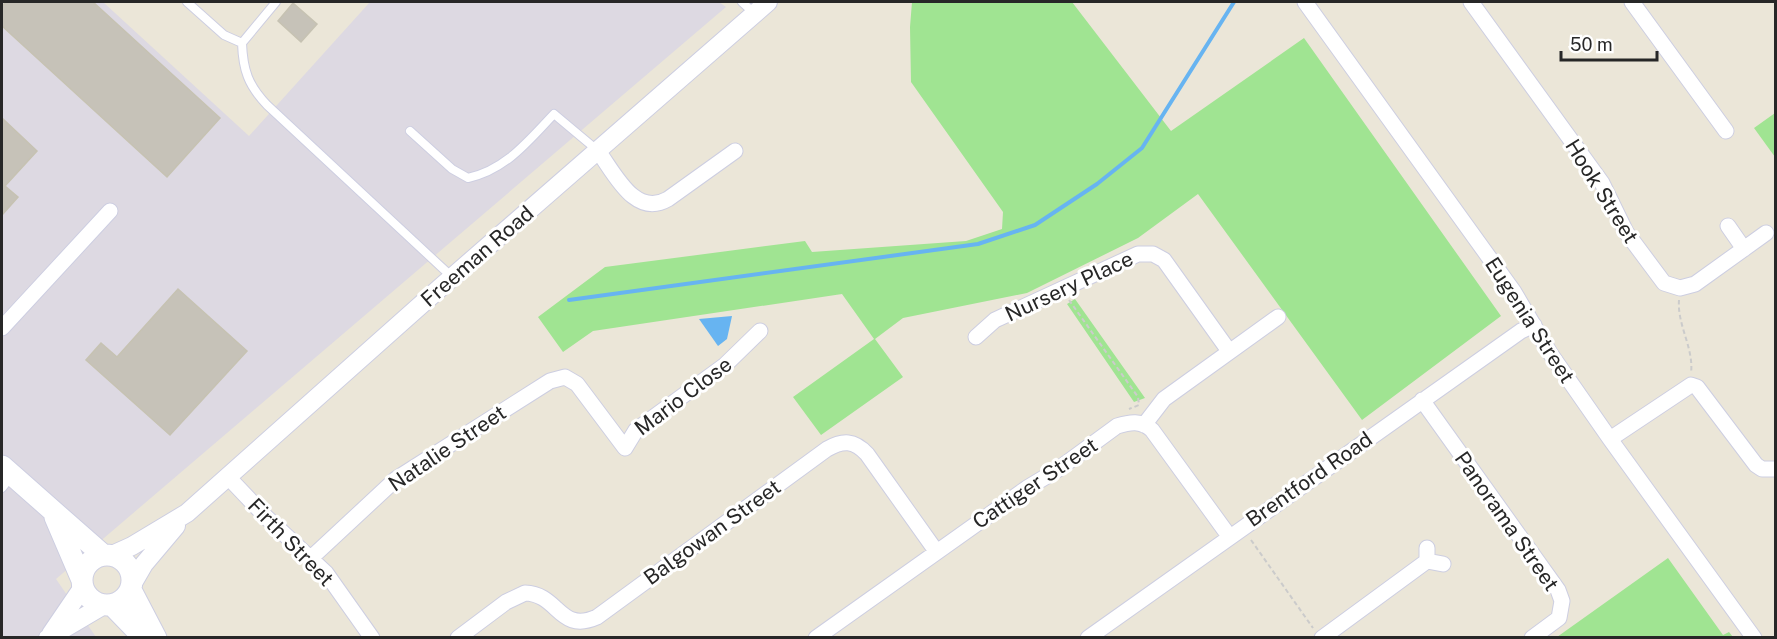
<svg xmlns="http://www.w3.org/2000/svg" width="1777" height="639" font-family="'Public Sans',sans-serif">
	<style>
		.industrial { fill: #ddd9e2 }
		.green { fill: #a0e492 }
		.water { fill: #67b4f1 }
		.lines { fill: none; stroke-linecap: round; stroke-linejoin: round }
		.stream { stroke: #67b4f1; stroke-width: 4 }
		.building { fill: #c6c2b8; stroke: #c6c2b2; stroke-width: 1.5 }
		.service-casing { stroke: #cdcee1; stroke-width: 10 }
		.minor-casing { stroke: #cdcee1; stroke-width: 17 }
		.tertiary-casing { stroke: #cdcee1; stroke-width: 20 }
		.secondary-casing { stroke: #cdcee1; stroke-width: 23 }
		.path { stroke: #cbcbcb; stroke-width: 2; stroke-dasharray: 4.5 3; stroke-linecap: butt }
		.service { stroke: #fff; stroke-width: 8 }
		.minor { stroke: #fff; stroke-width: 15 }
		.tertiary { stroke: #fff; stroke-width: 18 }
		.secondary { stroke: #fff; stroke-width: 21 }
		.labels { text-anchor: middle; dominant-baseline: central; stroke-width: 6; stroke-linejoin: round; paint-order: stroke }
		.street-label { font-size: 21px; fill: #272727; stroke: #fff }
	</style>
	<rect width="100%" height="100%" fill="#ebe6d8"/>
	<!-- industrial -->
	<path class="industrial" d="M 2,2 L 103,2 L 249,136 L 370,2 L 719,2 L 726,7 L 56,579 L 96,637 L 2,638 Z"/>
	<!-- green -->
	<path class="green" d="M 912,2 L 1072,2 L 1171,131 L 1304,38 L 1501,316 L 1362,420 L 1198,194 L 1138,238 L 1027,293 L 903,318 L 875,339 L 903,377 L 821,435 L 793,397 L 874,339 L 842,294 L 593,331 L 563,352 L 538,317 L 605,267 L 805,241 L 812,252 L 966,241 L 1002,229 L 1003,212 L 911,82 L 910,27 Z
		M 1775,113 L 1775,157 L 1754,128 Z
		M 1075,299 L 1145,398 L 1134,402 L 1067,304 Z
		M 1668,558 L 1723,635 L 1729,632 L 1733,637 L 1557,637 Z"/>
	<!-- water -->
	<path class="water" d="M 732,316 L 727,339 L 718,346 L 699,319 Z"/>
	<g class="lines">
		<!-- stream -->
		<path class="stream" d="M 569,300 L 978,244 L 1035,225 L 1097,184 L 1142,148 L 1234,2"/>
	</g>
	<!-- building -->
	<path class="building" d="M 6,2 L 93,2 L 220,118 L 167,177 L 2,26 L 2,6 Z
		M 293,3 L 317,24 L 301,42 L 278,21 Z
		M 2,118 L 37,151 L 5,186 L 18,197 L 2,215 Z
		M 178,289 L 247,351 L 170,435 L 86,360 L 101,343 L 117,357 Z"/>
	<g class="lines">
		<!-- service casing -->
		<g class="service-casing">
			<path id="service" d="M 187,2 L 224,35 L 242,43
				M 276,2 L 242,43 C 243,70 248,85 267,105 L 452,277
				M 742,2 L 754,13
				M 410,131 L 452,169 L 468,178 C 506,170 529,140 554,114 L 597,150
				M 2,488 L 11,477"/>
		</g>
		<!-- minor casing -->
		<g class="minor-casing">
			<path id="minor" d="M 1305,2 L 1514,292 L 1550,353 L 1610,439 L 1754,638
				M 1471,2 L 1602,183 L 1626,232 L 1664,283 L 1680,288 L 1695,284 L 1766,233
				M 1632,2 L 1726,131
				M 598,151 C 615,174 635,218 668,199 L 735,151
				M 1728,226 L 1744,249
				M 2,328 L 110,211
				M 976,337 L 995,320 L 1138,254 L 1153,254 L 1164,260 L 1229,351
				M 1422,400 L 1558,590 L 1562,601 L 1559,618 L 1532,638
				M 1144,425 L 1164,399 L 1278,317
				M 1610,439 L 1691,385 L 1697,387 L 1756,465 L 1762,469 L 1776,469
				M 229,478 L 266,517 L 326,573 L 372,638
				M 311,558 L 396,479 L 550,381 L 565,377 L 577,384 L 625,448 L 636,430 L 725,365 L 760,331
				M 1427,561 L 1443,564
				M 458,638 L 506,602 L 525,593 C 559,594 559,634 597,617 L 827,449 C 843,440 854,440 867,454 L 936,551
				M 816,638 L 1027,488 L 1057,470 L 1117,426 C 1130,422 1141,420 1152,430 L 1229,536
				M 1088,638 L 1521,331 L 1534,325
				M 1322,638 L 1427,561 L 1427,548"/>
		</g>
		<!-- tertiary casing -->
		<g class="tertiary-casing">
			<path id="tertiary" d="M 112,555 L 132,546 L 187,513 L 441,287 L 768,2
				M 133,583 L 144,564 L 176,526
				M 51,634 L 83,587
				M 48,638 L 104,605"/>
		</g>
		<!-- secondary casing -->
		<g class="secondary-casing">
			<path id="secondary" d="M 2,466 L 103,555
				M 55,517 L 82,580
				M82 580a25 25 0 1 1 50 0a25 25 0 1 1-50 0Z
				M 131,590 L 156,638
				M 112,605 L 144,638"/>
		</g>
		<!-- path -->
		<path class="path" d="M 1069,300 L 1138,397 L 1139,405 L 1129,409
			M 1679,300 C 1677,325 1694,348 1691,373
			M 1251,540 L 1313,628"/>
		<!-- service -->
		<use href="#service" class="service"/>
		<!-- minor -->
		<use href="#minor" class="minor"/>
		<!-- tertiary -->
		<use href="#tertiary" class="tertiary"/>
		<!-- secondary -->
		<use href="#secondary" class="secondary"/>
	</g>
	<g class="labels">
		<!-- street labels -->
		<g class="street-label">
			<text transform="translate(1602 191) rotate(58)">Hook Street</text>
			<text transform="translate(477 256) rotate(-41)">Freeman Road</text>
			<text transform="translate(1069 286) rotate(-25)">Nursery Place</text>
			<text transform="translate(1530 320) rotate(57)">Eugenia Street</text>
			<text transform="translate(683 396) rotate(-37)">Mario Close</text>
			<text transform="translate(447 448) rotate(-34)">Natalie Street</text>
			<text transform="translate(1309 479) rotate(-35)">Brentford Road</text>
			<text transform="translate(1035 483) rotate(-34)">Cattiger Street</text>
			<text transform="translate(1507 521) rotate(55)">Panorama Street</text>
			<text transform="translate(712 532) rotate(-36)">Balgowan Street</text>
			<text transform="translate(291 542) rotate(46)">Firth Street</text>
		</g>
	</g>
	<!-- border -->
	<rect width="1777" height="639" fill="none" stroke="#272727" stroke-width="6"/>
	<!-- scale -->
	<path d="M1561 51v9h96v-9" fill="none" stroke="#272727" stroke-width="3"/>
	<text x="1570" y="51" font-size="18" fill="#272727" stroke="#ffffff" stroke-width="4.5" paint-order="stroke">50 m</text>
</svg>
